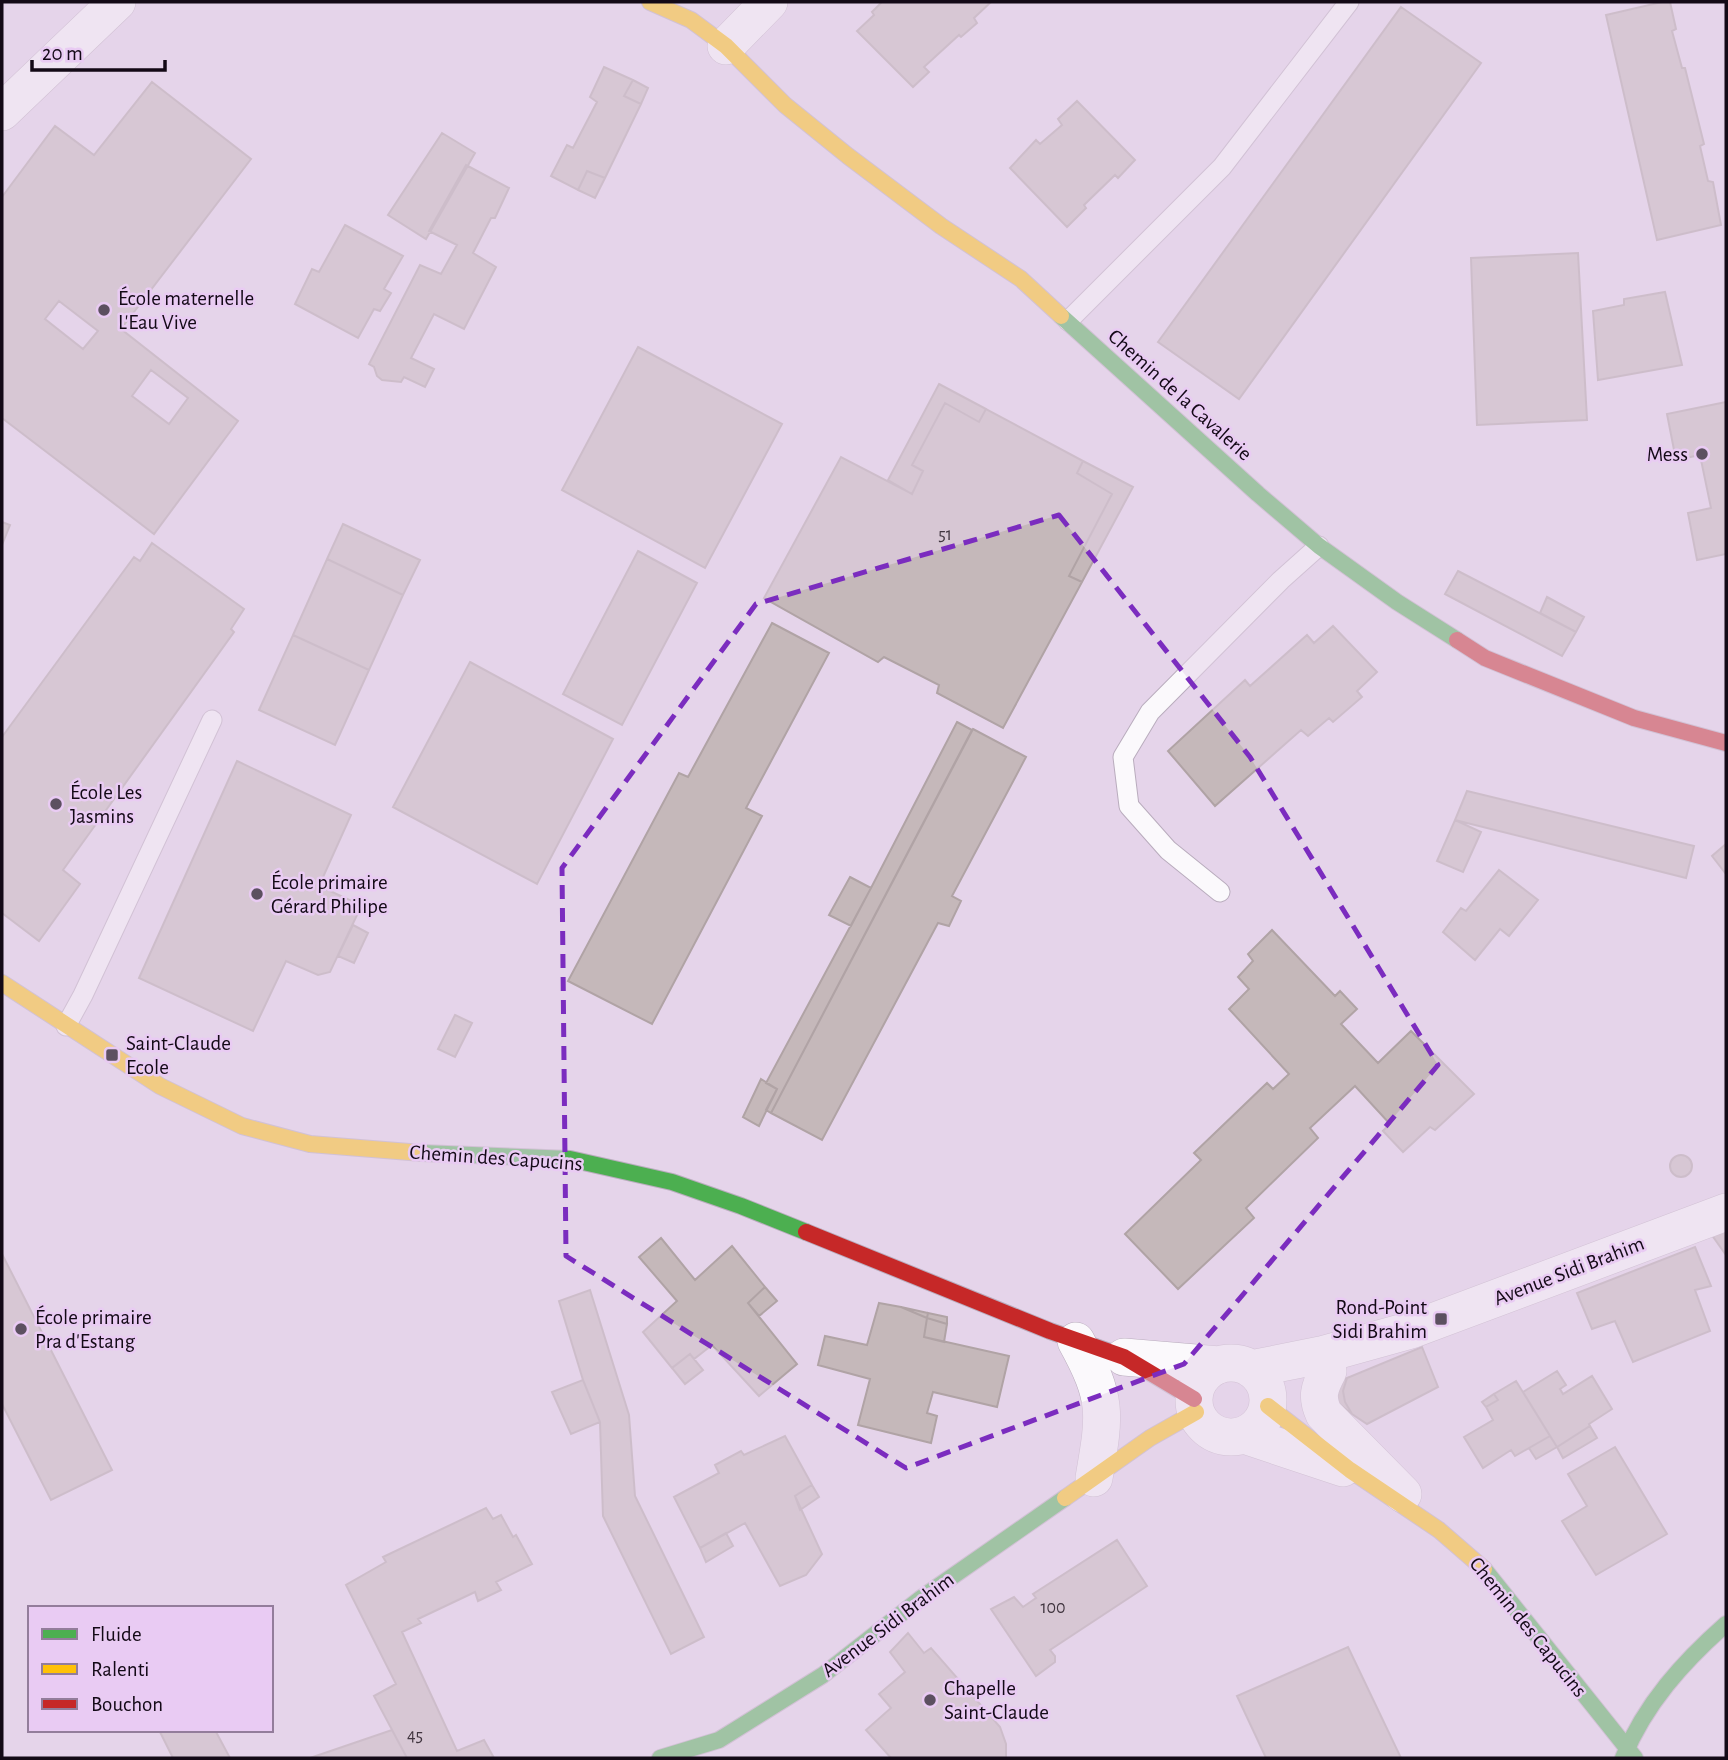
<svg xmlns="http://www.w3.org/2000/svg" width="1728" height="1760" font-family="'Alegreya Sans',sans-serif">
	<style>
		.building { fill: #c5b8ba; stroke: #b0a3a5; stroke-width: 2; fill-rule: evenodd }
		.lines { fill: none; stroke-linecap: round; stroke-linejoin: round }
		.lane-casing { stroke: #b9acbd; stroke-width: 21 }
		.street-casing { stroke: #b9acbd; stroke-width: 38 }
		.fast-casing { stroke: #b9acbd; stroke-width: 18 }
		.slow-casing { stroke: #b9acbd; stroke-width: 18 }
		.jam-casing { stroke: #b9acbd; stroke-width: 18 }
		.lane { stroke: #fbf9fc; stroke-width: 19 }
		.street { stroke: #fbf9fc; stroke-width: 37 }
		.fast { stroke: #4caf50; stroke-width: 16 }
		.slow { stroke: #ffc107; stroke-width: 16 }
		.jam { stroke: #c62828; stroke-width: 16 }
		.marked { fill: none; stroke: #7b2cbf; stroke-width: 5; stroke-dasharray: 14 9; stroke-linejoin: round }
		.poi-dot { fill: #5c5060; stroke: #e9cbf3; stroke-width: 2.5 }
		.labels { text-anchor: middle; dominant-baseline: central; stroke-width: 5; stroke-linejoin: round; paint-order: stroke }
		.number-label { font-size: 18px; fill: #40353f }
		.poi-label { font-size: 21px; fill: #130916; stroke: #e9cbf3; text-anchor: start }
		.street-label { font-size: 21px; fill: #130916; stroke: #e9cbf3 }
	</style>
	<rect width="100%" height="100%" fill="#e5d4ea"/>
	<!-- building -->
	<path class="building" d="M 882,2 L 991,2 L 974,18 L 977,23 L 961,37 L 959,35 L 924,67 L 929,72 L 913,87 L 857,31 L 874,15 L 872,12 Z
		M 1662,2 L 1670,2 L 1676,29 L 1672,31 L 1682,68 L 1685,68 L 1704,144 L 1700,146 L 1708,181 L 1713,182 L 1721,225 L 1657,240 L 1606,15 Z
		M 1401,7 L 1481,63 L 1239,399 L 1158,342 Z
		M 604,67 L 633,80 L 624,96 L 641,104 L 605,178 L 587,171 L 578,190 L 551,176 L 567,145 L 573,148 L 597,102 L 590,97 Z
		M 633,80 L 648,88 L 641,104 L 624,96 Z
		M 152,82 L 251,159 L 121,329 L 238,421 L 154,534 L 2,418 L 2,197 L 55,126 L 94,155 ZM 59,301 L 98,331 L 83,349 L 45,319 ZM 151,370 L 188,398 L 169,424 L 132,396 Z
		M 1077,101 L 1135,160 L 1118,178 L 1115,175 L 1084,205 L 1086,208 L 1067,227 L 1010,168 L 1036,140 L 1040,144 L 1062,125 L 1058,119 Z
		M 442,133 L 475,153 L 426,239 L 388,215 Z
		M 466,165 L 509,188 L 495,218 L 491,218 L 473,253 L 496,267 L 464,329 L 434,314 L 411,358 L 434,369 L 425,387 L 404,377 L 401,382 L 382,380 L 377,376 L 374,367 L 369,364 L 420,265 L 441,274 L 457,245 L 429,231 Z
		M 587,171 L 605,178 L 595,198 L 578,190 Z
		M 345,225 L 403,256 L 384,289 L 391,293 L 380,311 L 374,309 L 358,338 L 295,304 L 312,269 L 319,272 Z
		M 1578,253 L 1587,420 L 1477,425 L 1471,258 Z
		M 1665,292 L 1682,365 L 1598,380 L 1593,311 L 1624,305 L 1624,299 Z
		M 638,347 L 782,424 L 705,568 L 562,490 Z
		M 939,384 L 986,409 L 979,422 L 945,403 L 912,465 L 923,471 L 912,494 L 888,480 Z
		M 1726,402 L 1726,554 L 1697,560 L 1688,513 L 1711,508 L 1700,455 L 1676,460 L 1667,414 Z
		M 945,403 L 979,422 L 986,409 L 1083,461 L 1077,473 L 1112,494 L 1069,576 L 1082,582 L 1003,728 L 937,693 L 939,685 L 884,657 L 878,662 L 764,598 L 841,457 L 912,494 L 923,471 L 912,465 Z
		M 1083,461 L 1133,487 L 1082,582 L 1069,576 L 1112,494 L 1077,473 Z
		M 2,522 L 10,525 L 2,545 Z
		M 343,524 L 420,560 L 403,595 L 327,559 Z
		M 152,543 L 244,609 L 231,629 L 234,632 L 63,870 L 80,884 L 39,941 L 2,913 L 2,737 L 134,557 L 140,561 Z
		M 638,551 L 697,583 L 622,725 L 563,694 Z
		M 327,559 L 403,595 L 369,670 L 293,635 Z
		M 1458,571 L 1576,632 L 1562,656 L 1445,594 Z
		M 1547,597 L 1584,617 L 1576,632 L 1540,613 Z
		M 772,623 L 829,653 L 746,808 L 762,816 L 652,1024 L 568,981 L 679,773 L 688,777 Z
		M 1333,626 L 1377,672 L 1357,691 L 1362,697 L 1333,722 L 1329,718 L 1308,736 L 1301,730 L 1215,806 L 1168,751 L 1245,680 L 1250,686 L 1307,635 L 1314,643 Z
		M 293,635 L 369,670 L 335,745 L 259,710 Z
		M 470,662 L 613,739 L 537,884 L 393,807 Z
		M 957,722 L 972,730 L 771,1113 L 766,1110 L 777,1089 L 766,1083 L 871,888 Z
		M 973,729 L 1026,757 L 952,896 L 961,901 L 949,926 L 938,923 L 822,1140 L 771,1113 Z
		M 237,761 L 351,815 L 319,886 L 354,902 L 358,913 L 330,972 L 318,975 L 286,961 L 253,1031 L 139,978 Z
		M 1467,791 L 1694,846 L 1686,878 L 1455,820 Z
		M 1455,820 L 1481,832 L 1463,872 L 1437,861 Z
		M 1726,844 L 1726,874 L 1712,856 Z
		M 1499,870 L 1538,900 L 1509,936 L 1500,929 L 1475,960 L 1443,932 L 1461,908 L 1466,911 Z
		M 850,877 L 871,888 L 851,926 L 829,915 Z
		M 353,925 L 368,933 L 354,963 L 338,956 Z
		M 1272,930 L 1335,996 L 1340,991 L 1357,1009 L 1341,1024 L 1378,1063 L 1411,1031 L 1474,1094 L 1435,1130 L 1430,1127 L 1403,1152 L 1383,1131 L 1390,1124 L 1355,1086 L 1310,1128 L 1318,1138 L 1246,1208 L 1254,1218 L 1178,1289 L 1125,1234 L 1201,1160 L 1194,1153 L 1267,1083 L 1273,1089 L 1289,1074 L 1229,1009 L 1249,989 L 1238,977 L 1253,961 L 1248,954 Z
		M 455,1015 L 472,1023 L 455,1057 L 438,1049 Z
		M 761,1079 L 777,1089 L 759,1126 L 743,1117 Z
		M1670 1166a11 11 0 1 1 22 0a11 11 0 1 1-22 0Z
		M 1726,1225 L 1726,1255 L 1709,1231 Z
		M 661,1238 L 695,1280 L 732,1246 L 765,1287 L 748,1303 L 797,1364 L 759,1396 L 712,1345 L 694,1359 L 690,1354 L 672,1368 L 643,1332 L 677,1301 L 639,1257 Z
		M 1695,1247 L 1711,1286 L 1695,1290 L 1710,1331 L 1633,1362 L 1615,1321 L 1592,1329 L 1577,1293 Z
		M 2,1254 L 112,1470 L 51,1500 L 2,1404 Z
		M 765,1287 L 777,1301 L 759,1316 L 748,1303 Z
		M 590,1290 L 629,1415 L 635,1496 L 704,1637 L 671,1654 L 603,1516 L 600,1422 L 583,1380 L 559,1301 Z
		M 879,1303 L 901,1307 L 927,1318 L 924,1337 L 1009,1356 L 997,1407 L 933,1392 L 927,1413 L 937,1416 L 931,1443 L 858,1425 L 870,1379 L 818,1365 L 825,1336 L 867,1345 Z
		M 901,1307 L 928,1313 L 927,1318 Z
		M 928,1313 L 947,1317 L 947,1324 L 927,1318 Z
		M 927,1318 L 947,1324 L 944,1342 L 924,1337 Z
		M 1422,1347 L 1438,1387 L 1367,1424 L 1352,1414 L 1345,1402 L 1343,1391 L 1347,1378 Z
		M 690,1354 L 703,1370 L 685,1384 L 672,1368 Z
		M 1557,1371 L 1566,1385 L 1560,1389 L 1563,1394 L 1592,1376 L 1612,1409 L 1589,1424 L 1590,1426 L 1557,1447 L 1523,1392 Z
		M 1347,1378 L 1343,1391 L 1345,1402 L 1352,1414 L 1326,1394 L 1327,1386 Z
		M 583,1380 L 600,1422 L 571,1434 L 552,1392 Z
		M 1516,1381 L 1550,1436 L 1515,1456 L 1511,1450 L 1483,1468 L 1464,1437 L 1493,1420 L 1486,1407 L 1498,1400 L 1494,1394 Z
		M 1494,1394 L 1498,1400 L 1486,1407 L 1482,1402 Z
		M 1590,1426 L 1597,1438 L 1563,1458 L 1557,1447 Z
		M 785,1436 L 812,1485 L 795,1496 L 822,1554 L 806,1575 L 780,1586 L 745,1523 L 700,1548 L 674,1497 L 719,1473 L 715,1465 L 741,1451 L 744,1455 Z
		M 1550,1436 L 1557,1447 L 1536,1459 L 1529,1448 Z
		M 1615,1447 L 1667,1534 L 1596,1575 L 1562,1521 L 1587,1506 L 1568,1474 Z
		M 812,1485 L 819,1497 L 800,1510 L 795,1496 Z
		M 486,1508 L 493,1519 L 501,1515 L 513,1537 L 516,1535 L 532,1564 L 496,1582 L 501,1590 L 478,1601 L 475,1592 L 418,1619 L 421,1623 L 402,1632 L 457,1751 L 484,1740 L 494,1758 L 407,1758 L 374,1696 L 396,1684 L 346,1585 L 386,1562 L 383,1557 Z
		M 726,1533 L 733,1546 L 706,1562 L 700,1548 Z
		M 1117,1540 L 1147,1586 L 1050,1650 L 1055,1656 L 1055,1662 L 1036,1676 L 991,1609 L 1014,1597 L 1023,1607 L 1036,1598 L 1033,1594 Z
		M 908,1633 L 924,1653 L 931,1648 L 1000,1727 L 1006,1744 L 1006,1758 L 891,1758 L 866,1730 L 891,1708 L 879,1694 L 905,1672 L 890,1652 Z
		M 1348,1647 L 1401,1758 L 1266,1758 L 1237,1696 Z
		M 159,1730 L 215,1730 L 230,1758 L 173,1758 Z
		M 392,1730 L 407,1758 L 310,1758 Z"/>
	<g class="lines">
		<!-- lane casing -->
		<g class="lane-casing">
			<path id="lane" d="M 1068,321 L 1222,167 L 1349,2
				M 1220,892 L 1168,850 L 1129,806 L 1123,757 L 1150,712 L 1281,580 L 1319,546
				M 66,1026 L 83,995 L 212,720"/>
		</g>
		<!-- street casing -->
		<g class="street-casing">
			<path id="street" d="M 726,46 L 769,2
				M 2,112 L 117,2
				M 1076,1341 C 1108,1399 1105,1414 1094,1478
				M 1124,1357 L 1219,1365
				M1194 1400a37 37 0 1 1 74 0a37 37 0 1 1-74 0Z
				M 1251,1369 L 1321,1355 L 1411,1330 L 1726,1212
				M 1328,1371 C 1319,1388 1316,1397 1324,1414 L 1403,1494
				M 1244,1435 L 1343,1468"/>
		</g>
		<!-- fast casing -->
		<g class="fast-casing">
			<path id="fast" d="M 1061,316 L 1258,494 L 1319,546 L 1397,602 L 1457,640
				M 422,1153 L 570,1159 L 672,1182 L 741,1206 L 806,1232
				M 1484,1569 L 1635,1758
				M 660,1758 L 719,1740 L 823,1675 L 920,1599 L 1065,1498
				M 1623,1758 C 1645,1704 1683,1662 1726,1624"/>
		</g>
		<!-- slow casing -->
		<g class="slow-casing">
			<path id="slow" d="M 650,2 L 691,20 L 726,46 L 785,105 L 848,156 L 941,226 L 1021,279 L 1061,316
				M 2,983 L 160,1086 L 242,1126 L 310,1144 L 422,1153
				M 1268,1406 L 1350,1470 L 1439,1530 L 1484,1569
				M 1065,1498 L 1150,1438 L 1196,1412"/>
		</g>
		<!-- jam casing -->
		<g class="jam-casing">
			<path id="jam" d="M 1457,640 L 1485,658 L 1634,718 L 1726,743
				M 806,1232 L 1050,1331 L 1124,1357 L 1194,1399"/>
		</g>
		<!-- lane -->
		<use href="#lane" class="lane"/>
		<!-- street -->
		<use href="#street" class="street"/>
		<!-- fast -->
		<use href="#fast" class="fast"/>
		<!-- slow -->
		<use href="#slow" class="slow"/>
		<!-- jam -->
		<use href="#jam" class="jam"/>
	</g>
	<!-- marked area -->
	<path d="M0 0H1728V1760H0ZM 1059,515 L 1250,757 L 1438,1065 L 1184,1364 L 906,1468 L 566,1256 L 562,868 L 756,604 Z" fill="#e5d4ea" fill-opacity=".55" fill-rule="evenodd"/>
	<path class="marked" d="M 1059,515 L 1250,757 L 1438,1065 L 1184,1364 L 906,1468 L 566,1256 L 562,868 L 756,604 Z"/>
	<!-- markers -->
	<g class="poi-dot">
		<circle cx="104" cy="310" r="7"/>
		<circle cx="1702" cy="454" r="7"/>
		<circle cx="56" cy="804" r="7"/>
		<circle cx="257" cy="894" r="7"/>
		<rect x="105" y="1048" width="14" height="14" rx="3.5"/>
		<rect x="1434" y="1312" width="14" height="14" rx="3.5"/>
		<circle cx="21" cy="1329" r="7"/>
		<circle cx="930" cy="1700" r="7"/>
	</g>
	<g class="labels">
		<!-- number labels -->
		<g class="number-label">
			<text x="945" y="535">51</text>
			<text x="1053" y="1608">100</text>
			<text x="415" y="1736">45</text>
		</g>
		<!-- poi labels -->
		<g class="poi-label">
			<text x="118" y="298">École maternelle<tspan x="118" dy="24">L'Eau Vive</tspan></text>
			<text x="1688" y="454" text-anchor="end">Mess</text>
			<text x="70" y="792">École Les<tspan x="70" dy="24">Jasmins</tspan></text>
			<text x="271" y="882">École primaire<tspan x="271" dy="24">Gérard Philipe</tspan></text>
			<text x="126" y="1043">Saint-Claude<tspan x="126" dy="24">Ecole</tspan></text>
			<text x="1427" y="1307" text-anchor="end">Rond-Point<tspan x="1427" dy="24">Sidi Brahim</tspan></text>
			<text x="35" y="1317">École primaire<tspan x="35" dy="24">Pra d'Estang</tspan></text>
			<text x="944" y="1688">Chapelle<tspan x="944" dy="24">Saint-Claude</tspan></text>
		</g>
		<!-- street labels -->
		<g class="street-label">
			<text transform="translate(1180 395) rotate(42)">Chemin de la Cavalerie</text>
			<text transform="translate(496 1158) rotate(4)">Chemin des Capucins</text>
			<text transform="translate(1569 1271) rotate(-21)">Avenue Sidi Brahim</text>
			<text transform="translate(888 1625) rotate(-37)">Avenue Sidi Brahim</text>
			<text transform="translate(1528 1627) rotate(51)">Chemin des Capucins</text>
		</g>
	</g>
	<!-- border -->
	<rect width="1728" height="1760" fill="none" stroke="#130916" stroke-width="7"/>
	<!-- legend -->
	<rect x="28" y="1606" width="245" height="126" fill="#e9cbf3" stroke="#937d9b" stroke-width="2"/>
	<rect x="42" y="1629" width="35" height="10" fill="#4caf50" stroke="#937d9b" stroke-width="2"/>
	<text x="91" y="1641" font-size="21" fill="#130916">Fluide</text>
	<rect x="42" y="1664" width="35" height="10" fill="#ffc107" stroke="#937d9b" stroke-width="2"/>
	<text x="91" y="1676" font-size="21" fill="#130916">Ralenti</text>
	<rect x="42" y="1699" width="35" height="10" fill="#c62828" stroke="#937d9b" stroke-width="2"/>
	<text x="91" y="1711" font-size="21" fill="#130916">Bouchon</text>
	<!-- scale -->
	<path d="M32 60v10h133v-10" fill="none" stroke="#130916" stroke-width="3.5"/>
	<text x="42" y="60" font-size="21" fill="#130916" stroke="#e9cbf3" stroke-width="5" paint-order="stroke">20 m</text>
</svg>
